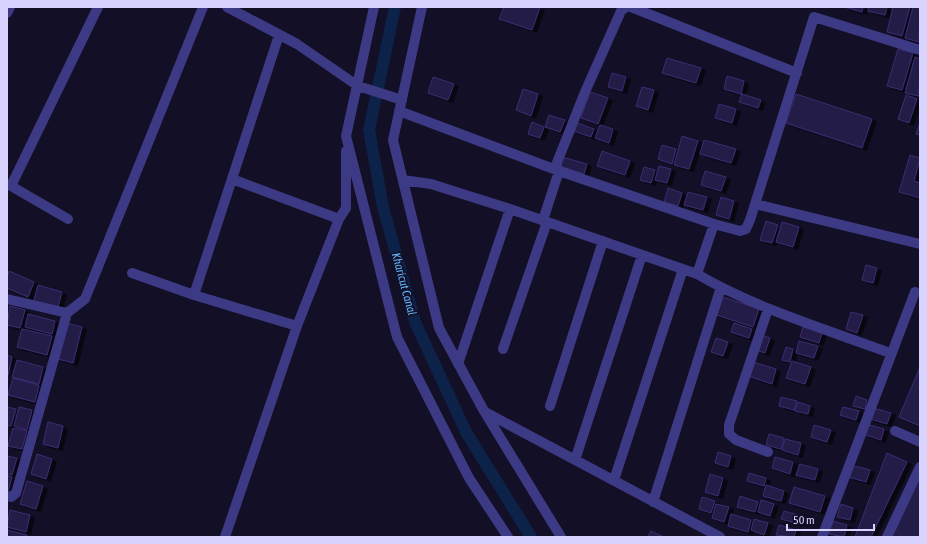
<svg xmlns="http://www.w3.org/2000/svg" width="927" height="544" font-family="'Asap Condensed',sans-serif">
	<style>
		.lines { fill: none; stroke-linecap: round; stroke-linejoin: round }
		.canal { stroke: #0c2248; stroke-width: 12 }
		.building { fill: #241b47; stroke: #3b2d73; filter: url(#shadow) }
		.minor { stroke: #3d3a85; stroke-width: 10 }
		.labels { text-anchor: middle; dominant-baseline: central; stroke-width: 3.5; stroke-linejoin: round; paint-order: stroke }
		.water-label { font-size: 12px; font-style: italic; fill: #62b6ff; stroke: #130f26 }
	</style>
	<defs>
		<filter id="shadow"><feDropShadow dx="4.5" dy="2.5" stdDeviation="0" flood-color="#0009"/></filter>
	</defs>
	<rect width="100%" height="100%" fill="#130f26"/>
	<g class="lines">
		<!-- canal -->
		<path class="canal" d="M 395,7 L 369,130 L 383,207 L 415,322 L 466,432 L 531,537"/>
	</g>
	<!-- building -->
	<path class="building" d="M 504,7 L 540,7 L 532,30 L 499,19 Z
		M 844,7 L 863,7 L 862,12 Z
		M 869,7 L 887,7 L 885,15 L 868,11 Z
		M 893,7 L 910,7 L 902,36 L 887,32 Z
		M 913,7 L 920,7 L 919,42 L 905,38 Z
		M 898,49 L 913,53 L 902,90 L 887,86 Z
		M 915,57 L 920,59 L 919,96 L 905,93 Z
		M 667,58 L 701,68 L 696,83 L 662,73 Z
		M 612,73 L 626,77 L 622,91 L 608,87 Z
		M 727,76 L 744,81 L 741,94 L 724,89 Z
		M 433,77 L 454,84 L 448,100 L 428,93 Z
		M 642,87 L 654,90 L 648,110 L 636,106 Z
		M 523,89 L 538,94 L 531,116 L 516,110 Z
		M 590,92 L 608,98 L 598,124 L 581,118 Z
		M 742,94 L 761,100 L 758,108 L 739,102 Z
		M 796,94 L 872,119 L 862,148 L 786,123 Z
		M 906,95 L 917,99 L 909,123 L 898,119 Z
		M 719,104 L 736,109 L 732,123 L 715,118 Z
		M 549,115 L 565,120 L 560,132 L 545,127 Z
		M 532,122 L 544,127 L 540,138 L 528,134 Z
		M 920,122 L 920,135 L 916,134 Z
		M 577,123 L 594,129 L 591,137 L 574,131 Z
		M 600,125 L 613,129 L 609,143 L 595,138 Z
		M 682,136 L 698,141 L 689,169 L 674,165 Z
		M 704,140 L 736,149 L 731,163 L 700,154 Z
		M 662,145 L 676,149 L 672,164 L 658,159 Z
		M 602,151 L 630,161 L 625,175 L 597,166 Z
		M 910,155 L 920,158 L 914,181 L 920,183 L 920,198 L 899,192 Z
		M 562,157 L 587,164 L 584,174 L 560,166 Z
		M 659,166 L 671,169 L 667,183 L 655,180 Z
		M 644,167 L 655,170 L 651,183 L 640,180 Z
		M 705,171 L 726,177 L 721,191 L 701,185 Z
		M 668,188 L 682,193 L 678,206 L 664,202 Z
		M 688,192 L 707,197 L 703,210 L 684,205 Z
		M 721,197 L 734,201 L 729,219 L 716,215 Z
		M 766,221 L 778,225 L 772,243 L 760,240 Z
		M 782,222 L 799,227 L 793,247 L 776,242 Z
		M 866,265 L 877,268 L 873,283 L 862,280 Z
		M 9,271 L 34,282 L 28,297 L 7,288 L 7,277 Z
		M 38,285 L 62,292 L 57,310 L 33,304 Z
		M 723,297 L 759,309 L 753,327 L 717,315 Z
		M 10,306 L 25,310 L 20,328 L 7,325 Z
		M 851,312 L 863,315 L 857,333 L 846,329 Z
		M 28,314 L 55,321 L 52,334 L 25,327 Z
		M 67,323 L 82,327 L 73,363 L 58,359 Z
		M 734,323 L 752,329 L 749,338 L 731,332 Z
		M 803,327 L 822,332 L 819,343 L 800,337 Z
		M 22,329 L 52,336 L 47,355 L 17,347 Z
		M 761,335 L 770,338 L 765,353 L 756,350 Z
		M 716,338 L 728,342 L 723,356 L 711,352 Z
		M 799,341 L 818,346 L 814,358 L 796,353 Z
		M 786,347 L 793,349 L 790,362 L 782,360 Z
		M 7,355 L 12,357 L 8,375 L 7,375 Z
		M 17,360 L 43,367 L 39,384 L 12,377 Z
		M 792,361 L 811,367 L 805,384 L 786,378 Z
		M 753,362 L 776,369 L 772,384 L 748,376 Z
		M 920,367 L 920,426 L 899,417 Z
		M 13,378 L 39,385 L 35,402 L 8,395 Z
		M 856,396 L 867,400 L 865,409 L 853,406 Z
		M 781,397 L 797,401 L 794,410 L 779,406 Z
		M 798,402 L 810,406 L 808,414 L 795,411 Z
		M 7,407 L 16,409 L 11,426 L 7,425 Z
		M 19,407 L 32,410 L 27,430 L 14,426 Z
		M 843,407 L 859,411 L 856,420 L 840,415 Z
		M 870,407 L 891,413 L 887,424 L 867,418 Z
		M 48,422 L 63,426 L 58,448 L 43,444 Z
		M 866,424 L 884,429 L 881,440 L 863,434 Z
		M 814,425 L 831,430 L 827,442 L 811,437 Z
		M 13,428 L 27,431 L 22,449 L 8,446 Z
		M 769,434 L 784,438 L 781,449 L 766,445 Z
		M 785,439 L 801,443 L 798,455 L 782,450 Z
		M 718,452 L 731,456 L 728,467 L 715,463 Z
		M 887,453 L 907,462 L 871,537 L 855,537 Z
		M 37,454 L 52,459 L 46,479 L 31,474 Z
		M 7,456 L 17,458 L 12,475 L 7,474 Z
		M 775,457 L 793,462 L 790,474 L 772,468 Z
		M 800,464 L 818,469 L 815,480 L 796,475 Z
		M 851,465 L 870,470 L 866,482 L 848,477 Z
		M 920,472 L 920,537 L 888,537 Z
		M 749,473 L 766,478 L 764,486 L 747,481 Z
		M 710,474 L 723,478 L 718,496 L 705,492 Z
		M 7,476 L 12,477 L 7,494 Z
		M 27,481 L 43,486 L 36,509 L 20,504 Z
		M 766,485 L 784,491 L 781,501 L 763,496 Z
		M 794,487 L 825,496 L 820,512 L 789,503 Z
		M 740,496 L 758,502 L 755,512 L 737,507 Z
		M 702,497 L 715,501 L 711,513 L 699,509 Z
		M 761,500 L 774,504 L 770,516 L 758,512 Z
		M 716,504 L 729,507 L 724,522 L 712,518 Z
		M 841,504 L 853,508 L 850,520 L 837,517 Z
		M 10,510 L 30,515 L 26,532 L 7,527 Z
		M 784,511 L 801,516 L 799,524 L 781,519 Z
		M 731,514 L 751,520 L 748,532 L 728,526 Z
		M 754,519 L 768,523 L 764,535 L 751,530 Z
		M 833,521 L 847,525 L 844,537 L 829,534 Z
		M 779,525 L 796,530 L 794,537 L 776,535 Z
		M 7,530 L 27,535 L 26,537 L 7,537 Z
		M 651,531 L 664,537 L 648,537 Z"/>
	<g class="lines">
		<!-- minor -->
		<path class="minor" d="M 227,7 L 297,44 L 358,86 L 402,100
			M 374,7 L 346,136 L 397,337 L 469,478 L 508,537
			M 422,7 L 393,140 L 439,328 L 484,411 L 561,537
			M 631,7 L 797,73
			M 7,13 L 10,7
			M 399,111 L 559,171 L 714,224 L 740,231 L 746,229 L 750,220 L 814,17 L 920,50
			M 232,179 L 339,219
			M 403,180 L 431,184 L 510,209 L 697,274 C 757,309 825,329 890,353
			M 7,184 L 11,186 L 98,7
			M 11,186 L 68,219
			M 755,204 L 920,244
			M 543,220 L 559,171 L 556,165 L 585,92 L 621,11 L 626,7
			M 132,273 L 194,295 L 297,326
			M 697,274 L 714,224
			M 194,295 L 279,35
			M 7,299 L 67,313 L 85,299 L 203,7
			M 768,309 L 729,425 L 729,434 L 736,440 L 768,452
			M 503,349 L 547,222
			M 458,364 L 510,209
			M 550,406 L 603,241
			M 485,412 L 720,537
			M 895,431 L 920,442
			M 575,460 L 642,255
			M 614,480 L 683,269
			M 7,496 L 11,497 L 16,493 L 67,313
			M 653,502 L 721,287
			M 225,537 L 297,326 L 339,219 L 346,208 L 346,151
			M 822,537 L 915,292
			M 887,537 L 920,467"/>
	</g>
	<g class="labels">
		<!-- water labels -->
		<g class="water-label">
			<text transform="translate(404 284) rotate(75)">Kharicut Canal</text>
		</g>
	</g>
	<!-- border -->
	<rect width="927" height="544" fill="none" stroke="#d9d4ff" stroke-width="16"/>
	<!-- scale -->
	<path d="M787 524v6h87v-6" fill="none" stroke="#d9d4ff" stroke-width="2"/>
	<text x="793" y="524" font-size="12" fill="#d9d4ff" stroke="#130f26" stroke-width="3" paint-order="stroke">50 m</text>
</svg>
